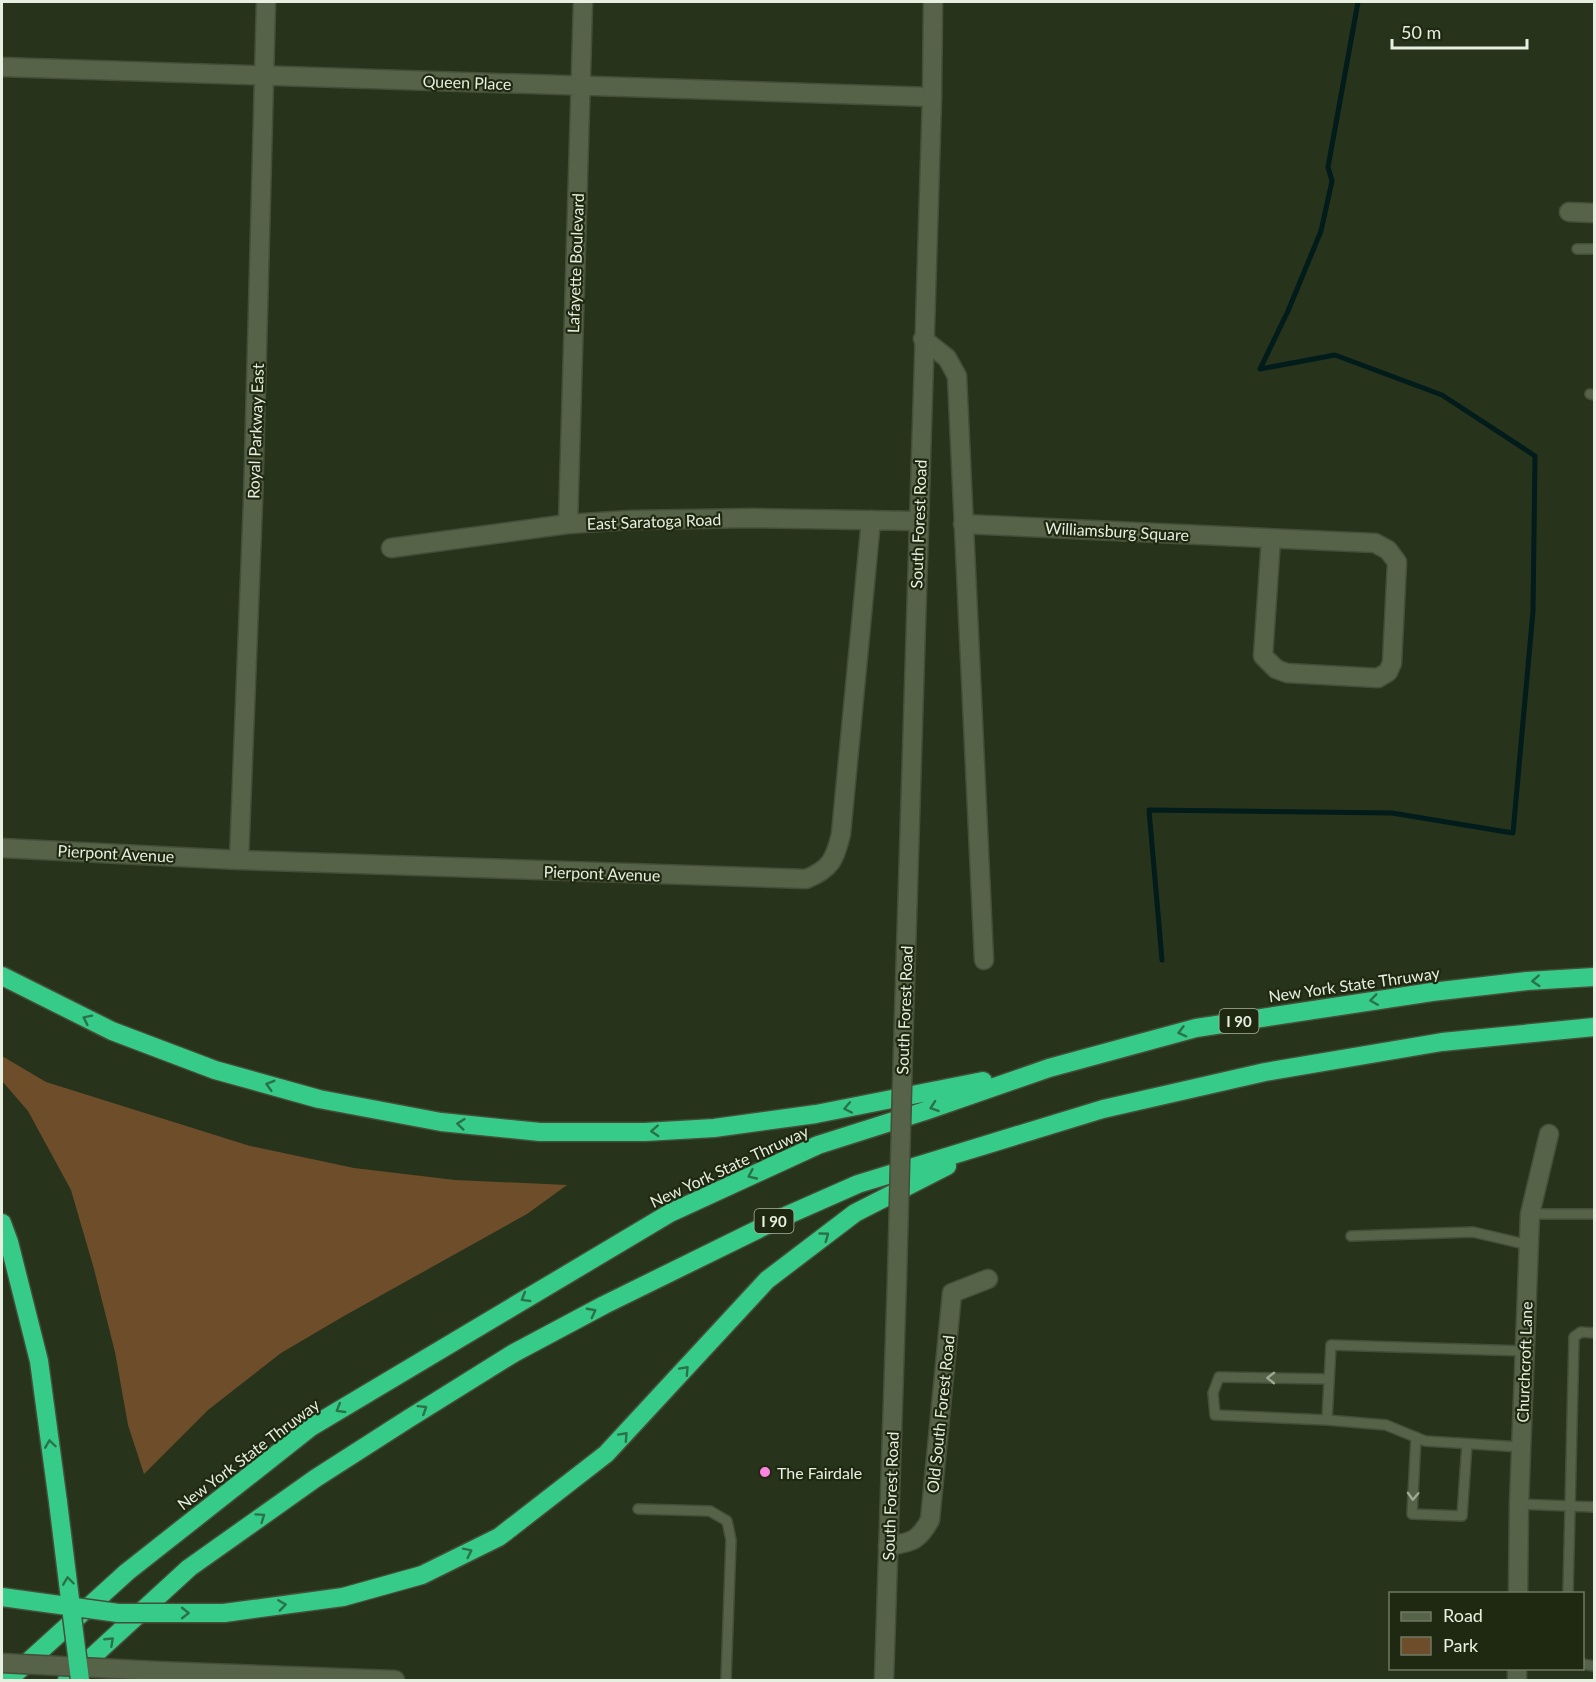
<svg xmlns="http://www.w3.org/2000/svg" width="1596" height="1682" font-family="Lato,sans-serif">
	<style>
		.green { fill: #6e4e2a }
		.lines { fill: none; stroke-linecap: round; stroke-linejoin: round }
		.stream { stroke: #011c1a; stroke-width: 5 }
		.lane-casing { stroke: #444e39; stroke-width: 12 }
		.street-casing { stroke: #444e39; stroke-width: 21 }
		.secondary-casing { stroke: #444e39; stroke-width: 21 }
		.highway-casing { stroke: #444e39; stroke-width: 21 }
		.lane { stroke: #566348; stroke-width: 9 }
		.street { stroke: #566348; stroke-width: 18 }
		.secondary { stroke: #566348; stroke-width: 18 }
		.highway { stroke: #37cb8a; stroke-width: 18 }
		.secondary-bridge-casing { stroke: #444e39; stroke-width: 21; stroke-linecap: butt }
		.highway-bridge-casing { stroke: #444e39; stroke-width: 21; stroke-linecap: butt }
		.secondary-bridge { stroke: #566348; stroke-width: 18 }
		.highway-bridge { stroke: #37cb8a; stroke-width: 18 }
		.oneway { stroke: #2a7247 }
		.oneway2 { stroke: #9ea994 }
		.poi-dot { fill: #fe85df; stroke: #1f2911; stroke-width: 2 }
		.labels { text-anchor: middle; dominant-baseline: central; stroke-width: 4.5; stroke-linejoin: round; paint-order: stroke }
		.shield { fill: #1f2911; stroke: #abb4a2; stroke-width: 1.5 }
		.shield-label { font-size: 15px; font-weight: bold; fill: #e7efe0 }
		.street-label { font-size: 16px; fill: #e7efe0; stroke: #1f2911 }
		.poi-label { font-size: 16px; fill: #e7efe0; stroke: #1f2911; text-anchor: start }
	</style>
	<rect width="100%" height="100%" fill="#28331b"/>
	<!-- green -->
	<path class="green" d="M 2,1056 L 46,1082 L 250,1146 L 354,1168 L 455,1180 L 567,1185 L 527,1214 L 344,1316 L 281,1353 L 208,1410 L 144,1474 L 128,1425 L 115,1352 L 94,1269 L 71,1190 L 28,1111 L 2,1081 Z"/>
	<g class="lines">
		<!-- stream -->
		<path class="stream" d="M 1162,960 L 1149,810 L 1392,813 L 1513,833 L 1533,611 L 1535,456 L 1442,395 L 1335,355 L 1260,369 L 1288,311 L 1321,231 L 1332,181 L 1328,167 L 1358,2"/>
		<!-- lane casing -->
		<g class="lane-casing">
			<path id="lane" d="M 1577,249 L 1594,249
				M 1590,394 L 1594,395
				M 1530,1214 L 1594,1214
				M 1351,1236 L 1473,1232 L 1529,1245
				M 1327,1420 L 1215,1415 L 1213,1393 L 1219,1377 L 1329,1379
				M 1416,1437 L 1412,1514 L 1462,1516 L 1467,1444
				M 1521,1447 L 1425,1441 L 1386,1425 L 1327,1420 L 1331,1345 L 1525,1351
				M 1519,1504 L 1594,1507
				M 638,1509 L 710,1511 L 727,1521 L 731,1540 L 726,1680
				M 1568,1594 L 1574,1337 L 1581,1332 L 1594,1333
				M 1582,1664 L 1594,1666"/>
		</g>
		<!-- street casing -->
		<g class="street-casing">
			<path id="street" d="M 2,67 L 932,97
				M 1569,212 L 1594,213
				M 923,339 L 947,358 L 957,376 L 984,960
				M 568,524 L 583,2
				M 963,524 L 1375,543 L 1388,550 L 1397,562 L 1392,663 L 1388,672 L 1378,678 L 1287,673 L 1276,669 L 1263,656 L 1271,539
				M 391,548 L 568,524 L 630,520 L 753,518 L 918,521
				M 2,848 L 239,860 L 806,879 C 831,869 835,859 841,834 L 871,520
				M 239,860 L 253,502 L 266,2
				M 888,1546 C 911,1542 918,1542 930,1520 L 952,1293 L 988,1279
				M 1518,1594 L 1519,1504 L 1530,1214 L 1549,1134
				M 1517,1680 L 1517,1668"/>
		</g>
		<!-- secondary casing -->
		<g class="secondary-casing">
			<path id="secondary" d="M 903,1050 L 932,97 L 933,2
				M 157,1671 L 395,1680
				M 884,1680 L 897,1278"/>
		</g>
		<!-- highway casing -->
		<g class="highway-casing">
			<path id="highway" d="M 2,976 L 112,1031 L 215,1070 L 319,1099 L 441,1122 L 540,1132 L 645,1132 L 714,1128 L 816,1114 L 983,1081
				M 2,1223 L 9,1242 L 39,1361 L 58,1502
				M 224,1613 L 343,1597 L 422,1575 L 499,1537 L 606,1454 L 767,1280 L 855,1213 L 947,1166
				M 8,1680 L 127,1572 L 311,1427 L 670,1213 L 818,1145 L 925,1111 L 1049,1068 L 1196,1028 L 1432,992 L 1527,981 L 1594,977
				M 67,1680 L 189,1568 L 316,1478 L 408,1419 L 514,1353 L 604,1305 L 781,1218 L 858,1184 L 1103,1109 L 1265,1072 L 1442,1042 L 1594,1027"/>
		</g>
		<!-- lane -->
		<use href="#lane" class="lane"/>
		<!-- street -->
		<use href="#street" class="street"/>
		<!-- secondary -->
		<use href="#secondary" class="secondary"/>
		<!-- highway -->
		<use href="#highway" class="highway"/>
		<!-- secondary-bridge casing -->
		<g class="secondary-bridge-casing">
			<path id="secondary-bridge" d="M 897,1278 L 903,1050
				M 2,1663 L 157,1671"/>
		</g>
		<!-- highway-bridge casing -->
		<g class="highway-bridge-casing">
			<path id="highway-bridge" d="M 58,1502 L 80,1680
				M 2,1597 L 118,1613 L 224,1613"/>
		</g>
		<!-- secondary-bridge -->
		<use href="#secondary-bridge" class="secondary-bridge"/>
		<!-- highway-bridge -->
		<use href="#highway-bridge" class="highway-bridge"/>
	</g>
	<!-- one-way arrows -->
	<defs><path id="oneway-chevron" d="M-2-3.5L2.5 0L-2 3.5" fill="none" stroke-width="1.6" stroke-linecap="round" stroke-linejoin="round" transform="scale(1.5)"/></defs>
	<g class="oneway">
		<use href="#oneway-chevron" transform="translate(1536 981) rotate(176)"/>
		<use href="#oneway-chevron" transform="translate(1374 1000) rotate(172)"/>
		<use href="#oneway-chevron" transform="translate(87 1019) rotate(-154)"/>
		<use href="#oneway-chevron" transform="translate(1182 1032) rotate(165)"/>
		<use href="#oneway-chevron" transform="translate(270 1085) rotate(-164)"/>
		<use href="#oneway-chevron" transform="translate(934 1107) rotate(161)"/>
		<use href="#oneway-chevron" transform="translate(848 1108) rotate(169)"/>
		<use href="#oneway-chevron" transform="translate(461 1124) rotate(-174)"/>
		<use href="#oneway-chevron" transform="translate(655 1131) rotate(177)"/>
		<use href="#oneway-chevron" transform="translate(752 1175) rotate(155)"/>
		<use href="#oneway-chevron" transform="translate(825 1236) rotate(-36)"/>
		<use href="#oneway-chevron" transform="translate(525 1298) rotate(149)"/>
		<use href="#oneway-chevron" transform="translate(592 1312) rotate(-28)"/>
		<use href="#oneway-chevron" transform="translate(685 1370) rotate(-47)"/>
		<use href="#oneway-chevron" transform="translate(340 1409) rotate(149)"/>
		<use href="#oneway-chevron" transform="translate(423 1409) rotate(-32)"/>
		<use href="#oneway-chevron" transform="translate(624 1436) rotate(-47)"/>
		<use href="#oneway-chevron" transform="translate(50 1444) rotate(-98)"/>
		<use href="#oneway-chevron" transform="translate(261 1517) rotate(-35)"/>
		<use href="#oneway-chevron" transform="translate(468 1552) rotate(-26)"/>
		<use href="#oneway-chevron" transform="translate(68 1581) rotate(-97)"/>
		<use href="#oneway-chevron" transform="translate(282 1605) rotate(-8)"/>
		<use href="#oneway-chevron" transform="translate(185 1613)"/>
		<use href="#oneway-chevron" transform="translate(110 1641) rotate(-43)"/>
	</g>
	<g class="oneway2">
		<use href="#oneway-chevron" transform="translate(1271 1378) rotate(-179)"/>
		<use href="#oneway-chevron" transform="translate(1413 1496) rotate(93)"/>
	</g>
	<!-- markers -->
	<circle class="poi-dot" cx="765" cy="1472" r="6"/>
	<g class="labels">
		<!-- shield labels -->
		<g class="shield">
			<rect x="1219.5" y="1009" width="39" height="24" rx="4.5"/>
			<rect x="754.5" y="1209" width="39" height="24" rx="4.5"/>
		</g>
		<g class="shield-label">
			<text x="1239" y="1021">I 90</text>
			<text x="774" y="1221">I 90</text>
		</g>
		<!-- street labels -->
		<g class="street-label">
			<text transform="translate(467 82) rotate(2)">Queen Place</text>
			<text transform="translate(575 263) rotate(-88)">Lafayette Boulevard</text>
			<text transform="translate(255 431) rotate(-88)">Royal Parkway East</text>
			<text transform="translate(654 521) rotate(-2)">East Saratoga Road</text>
			<text transform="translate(918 524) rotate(-88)">South Forest Road</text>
			<text transform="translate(1117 531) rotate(3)">Williamsburg Square</text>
			<text transform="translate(116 853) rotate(3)">Pierpont Avenue</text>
			<text transform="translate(602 873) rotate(2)">Pierpont Avenue</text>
			<text transform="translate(1354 984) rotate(-8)">New York State Thruway</text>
			<text transform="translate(904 1010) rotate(-88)">South Forest Road</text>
			<text transform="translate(729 1166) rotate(-25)">New York State Thruway</text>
			<text transform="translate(1524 1362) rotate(-88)">Churchcroft Lane</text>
			<text transform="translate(940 1414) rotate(-84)">Old South Forest Road</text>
			<text transform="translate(248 1454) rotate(-37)">New York State Thruway</text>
			<text transform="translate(890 1496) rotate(-88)">South Forest Road</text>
		</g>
		<!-- poi labels -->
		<g class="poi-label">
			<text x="777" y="1472">The Fairdale</text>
		</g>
	</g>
	<!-- border -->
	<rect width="1596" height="1682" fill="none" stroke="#e7efe0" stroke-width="6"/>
	<!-- legend -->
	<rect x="1389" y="1592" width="195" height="78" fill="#1f2911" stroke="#6f7864" stroke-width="1.5"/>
	<rect x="1401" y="1612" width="30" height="9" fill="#566348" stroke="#6f7864" stroke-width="1.5"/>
	<text x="1443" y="1622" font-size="18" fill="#e7efe0">Road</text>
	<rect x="1401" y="1637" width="30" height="18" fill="#6e4e2a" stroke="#6f7864" stroke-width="1.5"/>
	<text x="1443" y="1652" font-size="18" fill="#e7efe0">Park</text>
	<!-- scale -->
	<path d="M1392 39v9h135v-9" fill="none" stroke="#e7efe0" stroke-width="3"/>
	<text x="1401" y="39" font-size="18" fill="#e7efe0" stroke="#1f2911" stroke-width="4.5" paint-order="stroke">50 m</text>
</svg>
